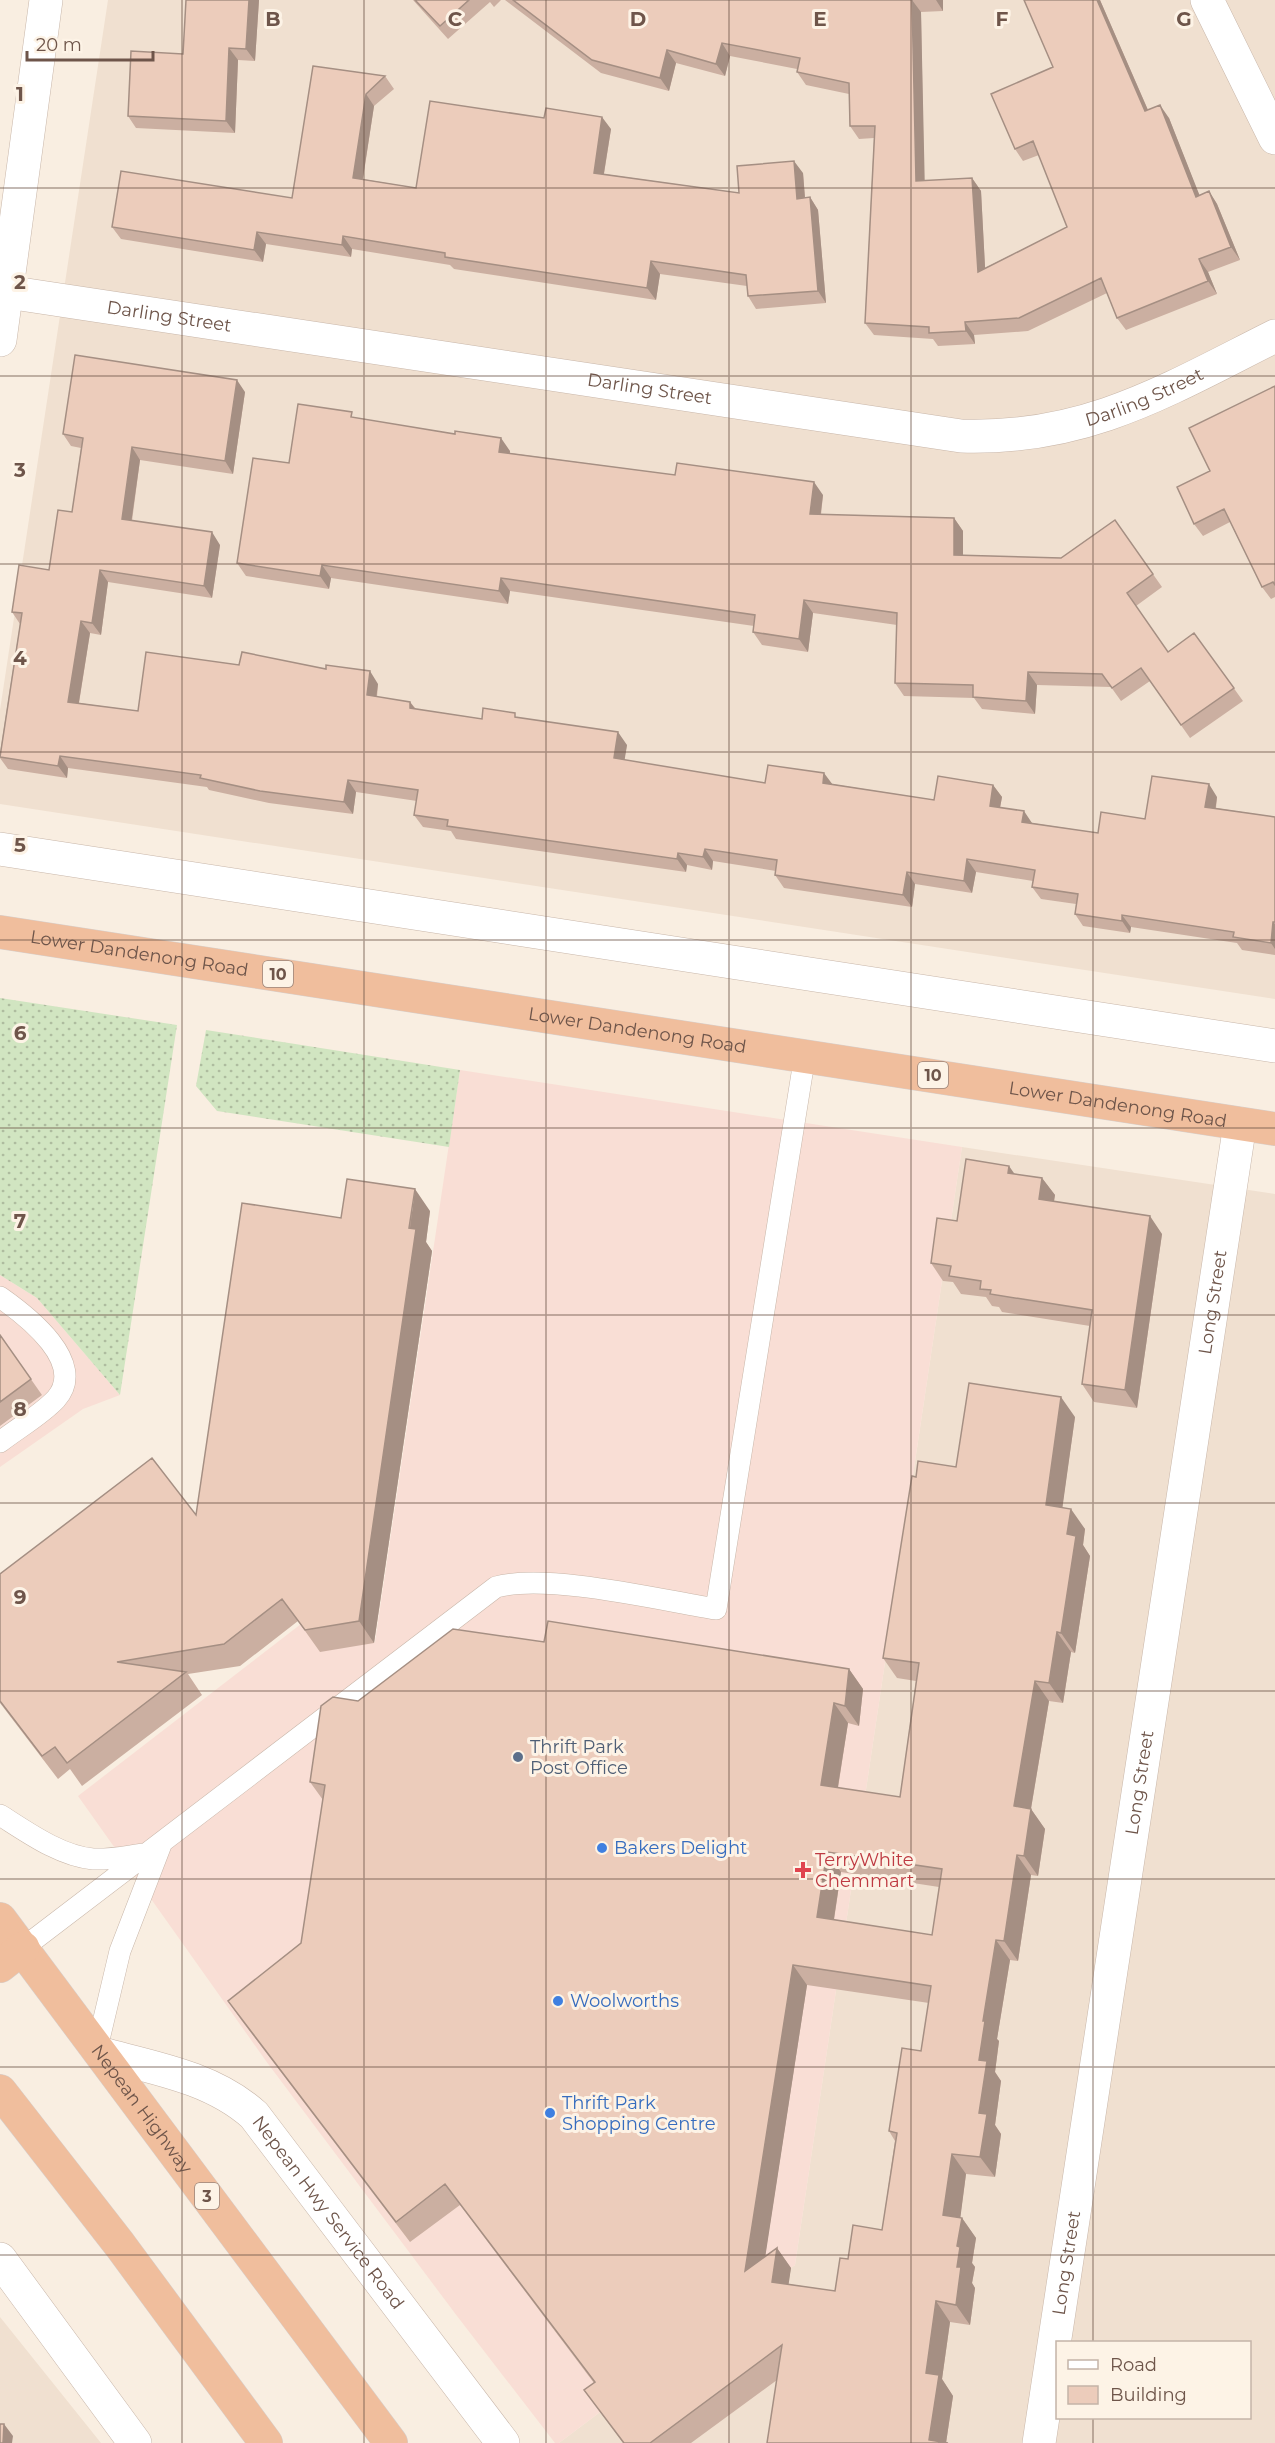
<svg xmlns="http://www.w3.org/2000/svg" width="1275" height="2443" font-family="Montserrat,sans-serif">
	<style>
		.residential { fill: #f0e0d0; fill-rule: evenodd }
		.commercial { fill: #f9ded5 }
		.grass { fill: url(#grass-dots) }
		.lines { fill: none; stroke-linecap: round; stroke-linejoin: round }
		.service-casing { stroke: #c8b6a9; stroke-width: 22 }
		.minor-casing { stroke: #c8b6a9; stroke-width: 34 }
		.trunk-casing { stroke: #d6cfcc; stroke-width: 34 }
		.service { stroke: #fff; stroke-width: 21 }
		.minor { stroke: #fff; stroke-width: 33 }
		.trunk { stroke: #f0be9d; stroke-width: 33 }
		.wall { fill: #cbafa1; fill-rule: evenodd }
		.shaded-wall { fill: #a58f83 }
		.building { fill: #ecccbb; stroke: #a58f83; stroke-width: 1.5; fill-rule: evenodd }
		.grid { fill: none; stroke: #6e554a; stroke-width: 1.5; stroke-opacity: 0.55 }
		.service-dot { fill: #5c6f8a; stroke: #fdf3e6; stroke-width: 2 }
		.shop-dot { fill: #3f7fe0; stroke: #fdf3e6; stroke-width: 2 }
		.health-dot { fill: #e0444e; stroke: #fdf3e6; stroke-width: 2 }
		.labels { text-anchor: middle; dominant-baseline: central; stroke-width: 6; stroke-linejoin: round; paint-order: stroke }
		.shield { fill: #fdf3e6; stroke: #998479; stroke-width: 1.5 }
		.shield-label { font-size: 16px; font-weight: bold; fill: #6e554a }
		.street-label { font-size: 18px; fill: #6e554a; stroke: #fdf3e6 }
		.service-label { font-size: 18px; fill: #4e5e75; stroke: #fdf3e6; text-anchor: start }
		.shop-label { font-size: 18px; fill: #366cbe; stroke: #fdf3e6; text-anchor: start }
		.health-label { font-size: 18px; fill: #be3a42; stroke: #fdf3e6; text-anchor: start }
		.grid-label { font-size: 20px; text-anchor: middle; font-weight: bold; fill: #6e554a; stroke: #fdf3e6; stroke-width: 6; stroke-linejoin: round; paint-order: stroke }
	</style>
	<defs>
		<pattern id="grass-dots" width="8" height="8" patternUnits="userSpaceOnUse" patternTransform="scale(1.5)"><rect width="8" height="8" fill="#d1e5c1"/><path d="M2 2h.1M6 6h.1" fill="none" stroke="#aebc9f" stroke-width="1.8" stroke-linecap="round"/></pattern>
	</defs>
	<rect width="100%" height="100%" fill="#f9eee1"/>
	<!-- residential -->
	<path class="residential" d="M 108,0 L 1275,0 L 1275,999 L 0,804 L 0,710 Z
		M 962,1147 L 1275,1194 L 1275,2443 L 559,2443 L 795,2265 ZM 1058,2342 L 1250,2342 L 1250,2418 L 1058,2418 Z
		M 0,2317 L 101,2443 L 0,2443 Z"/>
	<!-- commercial -->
	<path class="commercial" d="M 460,1070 L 962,1147 L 795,2265 L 559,2443 L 555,2443 L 457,2316 L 266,2061 L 78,1796 L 301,1624 L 321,1650 L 375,1642 Z
		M 0,1275 L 37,1298 L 120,1395 L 83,1409 L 0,1467 Z"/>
	<!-- grass -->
	<path class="grass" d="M 0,998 L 177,1025 L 120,1395 L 37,1298 L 0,1275 Z
		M 206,1030 L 460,1070 L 449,1147 L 217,1111 L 196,1086 Z"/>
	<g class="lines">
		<!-- service casing -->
		<g class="service-casing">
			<path id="service" d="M 0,1297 C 27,1316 88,1363 56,1399 C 41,1415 18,1428 0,1442
				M 0,1815 C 27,1832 60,1856 93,1859 C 110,1860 128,1856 144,1854
				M 23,1948 L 496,1587 C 548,1573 660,1600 716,1609 L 805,1055
				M 97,2048 L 120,1951 L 162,1842"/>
		</g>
		<!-- minor casing -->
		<g class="minor-casing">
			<g id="minor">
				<path d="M 1207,0 L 1275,138"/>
				<path id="s1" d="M 7,292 L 961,436 C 1087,440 1167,390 1275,336"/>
				<path d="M 0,340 L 46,0"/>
				<path d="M 0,849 L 1275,1046"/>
				<path id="s2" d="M 102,2054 C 155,2068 213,2078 254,2115 L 503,2443"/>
				<path d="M 0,2259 L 135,2443"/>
				<path id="s3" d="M 1039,2443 L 1240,1124"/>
			</g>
		</g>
		<!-- trunk casing -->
		<g class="trunk-casing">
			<g id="trunk">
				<path id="s4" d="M 0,932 L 1275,1129"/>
				<path id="s5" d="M 0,1919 L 391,2443"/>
				<path d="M 0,1966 L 23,1948"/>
				<path d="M 0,2091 L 120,2245 L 266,2443"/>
			</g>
		</g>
		<!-- service -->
		<use href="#service" class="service"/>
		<!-- minor -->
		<use href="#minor" class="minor"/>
		<!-- trunk -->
		<use href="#trunk" class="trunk"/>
	</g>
	<!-- wall -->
	<path class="wall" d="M 259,0 L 255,61 L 238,60 L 235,133 L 136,128 L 128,116 L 183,54 Z
		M 413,0 L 501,0 L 494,7 L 490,2 L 448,39 Z
		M 505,0 L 943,0 L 943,11 L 921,12 L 924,181 L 972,178 L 981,191 L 985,268 L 1067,227 L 1039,155 L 1023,161 L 1015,149 L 1053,67 L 1024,0 L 1100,0 L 1148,110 L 1169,118 L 1199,195 L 1209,191 L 1217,204 L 1240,260 L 1208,272 L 1217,294 L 1126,330 L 1117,318 L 1107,293 L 1028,331 L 974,335 L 975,344 L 938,346 L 933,339 L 874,335 L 865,323 L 874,138 L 859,139 L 850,126 L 849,94 L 806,85 L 797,72 L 797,69 L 730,56 L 725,76 L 676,63 L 669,91 L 601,73 Z
		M 313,66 L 385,76 L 394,89 L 374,106 L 363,179 L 416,188 L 611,129 L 604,174 L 739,193 L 803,173 L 805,198 L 810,197 L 818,210 L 826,303 L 756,309 L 748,296 L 747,286 L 660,274 L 656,300 L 454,269 L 450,265 L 352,249 L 351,257 L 266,244 L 263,262 L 121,239 L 112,227 L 292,198 Z
		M 1275,386 L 1275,597 L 1271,599 L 1262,587 L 1230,522 L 1203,536 L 1194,524 L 1210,471 Z
		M 245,392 L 233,474 L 140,460 L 132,521 L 220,545 L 212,598 L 108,582 L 101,635 L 90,633 L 79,703 L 138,711 L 378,684 L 377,697 L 410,702 L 416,709 L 482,719 L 518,717 L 627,745 L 624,760 L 765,783 L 832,784 L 934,800 L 993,785 L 1002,797 L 1000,808 L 1032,823 L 1098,833 L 1217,797 L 1216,808 L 1275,817 L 1275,955 L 1242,950 L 1237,943 L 1131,927 L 1130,933 L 1083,926 L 1075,914 L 1076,904 L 1041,899 L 1032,887 L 1033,881 L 976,872 L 972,893 L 915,884 L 912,907 L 784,888 L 775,875 L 776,871 L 713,861 L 712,870 L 687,865 L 686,872 L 456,839 L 451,831 L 423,827 L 414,815 L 417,801 L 356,792 L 353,814 L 269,803 L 209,790 L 207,787 L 68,768 L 67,778 L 8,769 L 0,758 L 0,753 L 20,624 L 12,612 L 49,570 L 72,512 L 81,448 L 71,446 L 63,434 Z
		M 356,418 L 510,451 L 510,453 L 823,495 L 821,515 L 954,518 L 963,531 L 963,555 L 1061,558 L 1115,520 L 1162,587 L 1136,606 L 1168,652 L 1194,633 L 1243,701 L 1190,738 L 1150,681 L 1121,701 L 1111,687 L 1037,685 L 1035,714 L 982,709 L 974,698 L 904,696 L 895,683 L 897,625 L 813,613 L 808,652 L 762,645 L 753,632 L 754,626 L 510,591 L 508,604 L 331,578 L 329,589 L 246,576 L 237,563 L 289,463 Z
		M 1015,1174 L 1042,1178 L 1055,1195 L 1054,1202 L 1162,1234 L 1137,1408 L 1094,1402 L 1082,1384 L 1090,1326 L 1002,1312 L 999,1307 L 992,1306 L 986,1297 L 961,1294 L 953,1282 L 943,1281 L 931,1263 L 957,1221 Z
		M 430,1211 L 426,1242 L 432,1251 L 374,1643 L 320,1652 L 298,1621 L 240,1666 L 188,1674 L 202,1695 L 82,1786 L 70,1769 L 58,1779 L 0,1703 L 0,1574 L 196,1515 L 341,1218 Z
		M 0,1335 L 42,1395 L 0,1426 Z
		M 1075,1417 L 1062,1508 L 1085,1529 L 1083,1545 L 1090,1556 L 1075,1653 L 1071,1652 L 1063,1703 L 1049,1701 L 1031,1809 L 1045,1829 L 1038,1876 L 1031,1875 L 1018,1961 L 1010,1960 L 997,2039 L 999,2041 L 995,2072 L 1001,2081 L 995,2125 L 1001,2134 L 995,2177 L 966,2174 L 960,2218 L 962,2218 L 976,2238 L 972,2263 L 975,2267 L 972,2283 L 975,2288 L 970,2325 L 950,2322 L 942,2379 L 953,2396 L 946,2443 L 767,2443 L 777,2380 L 691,2443 L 623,2443 L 584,2390 L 594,2383 L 460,2205 L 410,2242 L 242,2021 L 228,2001 L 301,1943 L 323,1800 L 310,1782 L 358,1701 L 544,1642 L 849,1669 L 863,1689 L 859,1726 L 848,1723 L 838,1788 L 900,1797 L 916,1681 L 897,1678 L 883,1658 L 916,1477 L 956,1467 ZM 841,1872 L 939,1887 L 932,1935 L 834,1920 ZM 807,1985 L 929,2003 L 921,2051 L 889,2131 L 895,2141 L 882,2230 L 848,2259 L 835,2291 L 788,2284 L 791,2268 L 777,2248 L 765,2256 Z"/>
	<!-- shaded-wall -->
	<path class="shaded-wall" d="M 249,0 L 259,0 L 255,61 L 246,49 Z
		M 912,0 L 921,12 L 925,194 L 916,181 Z
		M 936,0 L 943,0 L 943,11 Z
		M 1097,0 L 1100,0 L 1154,124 L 1145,111 Z
		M 722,43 L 730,56 L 725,76 L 716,64 Z
		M 229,48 L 238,60 L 235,133 L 226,121 Z
		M 667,50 L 676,63 L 669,91 L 660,78 Z
		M 366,94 L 374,106 L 361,190 L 353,178 Z
		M 1160,105 L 1169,118 L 1205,209 L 1196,197 Z
		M 602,117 L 611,129 L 602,185 L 594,173 Z
		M 794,161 L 803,173 L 806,211 L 797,199 Z
		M 972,178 L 981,191 L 986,285 L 978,272 Z
		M 1209,191 L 1217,204 L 1240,260 L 1231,247 Z
		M 810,197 L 818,210 L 826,303 L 818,291 Z
		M 257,232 L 266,244 L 263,262 L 254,250 Z
		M 343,236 L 352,249 L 351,257 L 342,245 Z
		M 1199,259 L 1208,272 L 1217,294 L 1208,281 Z
		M 651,261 L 660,274 L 656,300 L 647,288 Z
		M 965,322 L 974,335 L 975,344 L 966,331 Z
		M 237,380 L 245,392 L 233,474 L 225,461 Z
		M 501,438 L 510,451 L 508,465 L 499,452 Z
		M 132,447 L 140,460 L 130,531 L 122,519 Z
		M 814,482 L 823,495 L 819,527 L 810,514 Z
		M 954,518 L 963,531 L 963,568 L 954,555 Z
		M 212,532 L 220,545 L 212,598 L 204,586 Z
		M 322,565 L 331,578 L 329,589 L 320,576 Z
		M 100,570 L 108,582 L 101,635 L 92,623 Z
		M 501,578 L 510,591 L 508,604 L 499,591 Z
		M 804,600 L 813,613 L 808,652 L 799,639 Z
		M 81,621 L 90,633 L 77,714 L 68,702 Z
		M 370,671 L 378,684 L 375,707 L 367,695 Z
		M 1028,672 L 1037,685 L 1035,714 L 1026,701 Z
		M 410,702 L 419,714 L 410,708 Z
		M 618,732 L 627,745 L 623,770 L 614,758 Z
		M 60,756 L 68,768 L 67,778 L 58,766 Z
		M 824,773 L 833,785 L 823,783 Z
		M 348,780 L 356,792 L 353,814 L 344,802 Z
		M 1209,784 L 1217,797 L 1214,819 L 1205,807 Z
		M 993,785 L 1002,797 L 998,818 L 990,806 Z
		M 1024,811 L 1032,823 L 1022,822 Z
		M 705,849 L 713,861 L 712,870 L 703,857 Z
		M 678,853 L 687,865 L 686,872 L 677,859 Z
		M 967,859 L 976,872 L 972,893 L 964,881 Z
		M 907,872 L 915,884 L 912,907 L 903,895 Z
		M 1122,915 L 1131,927 L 1130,933 L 1122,921 Z
		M 1273,922 L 1275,924 L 1275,949 L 1271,943 Z
		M 1009,1166 L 1021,1183 L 1008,1173 Z
		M 1042,1178 L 1055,1195 L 1051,1217 L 1039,1199 Z
		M 415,1189 L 430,1211 L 426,1242 L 432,1251 L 374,1643 L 359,1621 Z
		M 1150,1216 L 1162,1234 L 1137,1408 L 1125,1390 Z
		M 1061,1397 L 1075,1417 L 1060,1525 L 1046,1505 Z
		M 1071,1509 L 1085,1529 L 1083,1545 L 1090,1556 L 1075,1653 L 1061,1633 L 1067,1534 Z
		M 1057,1632 L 1071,1652 L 1063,1703 L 1049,1683 Z
		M 849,1669 L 863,1689 L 859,1726 L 845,1706 Z
		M 1035,1681 L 1049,1701 L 1028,1826 L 1014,1806 Z
		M 834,1703 L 848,1723 L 835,1805 L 821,1785 Z
		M 1031,1809 L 1045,1829 L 1038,1876 L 1024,1856 Z
		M 827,1852 L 841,1872 L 831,1938 L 817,1917 Z
		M 1017,1855 L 1031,1875 L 1018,1961 L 1004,1941 Z
		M 996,1940 L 1010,1960 L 997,2039 L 999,2041 L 995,2072 L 1001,2081 L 995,2125 L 1001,2134 L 995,2177 L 980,2157 L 979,2113 L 979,2060 L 983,2021 Z
		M 793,1965 L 807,1985 L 760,2291 L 745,2271 Z
		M 952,2154 L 966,2174 L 958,2236 L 943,2215 Z
		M 962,2218 L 976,2238 L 972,2263 L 975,2267 L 972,2283 L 975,2288 L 970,2325 L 956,2305 L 957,2246 Z
		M 777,2248 L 791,2268 L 786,2302 L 772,2282 Z
		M 936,2301 L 950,2322 L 942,2379 L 953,2396 L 946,2443 L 929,2440 L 926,2373 Z
		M 4,2424 L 13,2436 L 12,2443 L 3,2443 Z"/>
	<!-- building -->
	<path class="building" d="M 186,0 L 249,0 L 246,49 L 229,48 L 226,121 L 128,116 L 131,51 L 183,54 Z
		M 415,0 L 469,0 L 440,26 Z
		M 513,0 L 912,0 L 916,181 L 972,178 L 978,272 L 1067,227 L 1033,141 L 1015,149 L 991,94 L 1053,67 L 1024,0 L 1097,0 L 1145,111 L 1160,105 L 1196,197 L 1209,191 L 1231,247 L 1199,259 L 1208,281 L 1117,318 L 1101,278 L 1019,318 L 965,322 L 966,331 L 929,333 L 929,327 L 865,323 L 875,126 L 850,126 L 849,83 L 797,72 L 800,58 L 722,43 L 716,64 L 667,50 L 660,78 L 592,60 Z
		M 313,66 L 385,76 L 366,94 L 353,178 L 416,188 L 430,101 L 544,118 L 546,108 L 602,117 L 594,173 L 739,193 L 737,166 L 794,161 L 797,199 L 810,197 L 818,291 L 748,296 L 746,275 L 651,261 L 647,288 L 445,257 L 445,253 L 343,236 L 342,245 L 257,232 L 254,250 L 112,227 L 121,171 L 292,198 Z
		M 75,355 L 237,380 L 225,461 L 132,447 L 122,519 L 212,532 L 204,586 L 100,570 L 92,623 L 81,621 L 68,702 L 138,711 L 146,652 L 239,665 L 242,652 L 326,669 L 326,665 L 370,671 L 367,695 L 410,702 L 410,708 L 482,719 L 483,708 L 515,713 L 515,717 L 618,732 L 614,758 L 765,783 L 768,765 L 824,773 L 823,783 L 934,800 L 938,776 L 993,785 L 990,806 L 1024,811 L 1022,822 L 1098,833 L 1101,812 L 1145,819 L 1152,776 L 1209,784 L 1205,807 L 1275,817 L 1275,922 L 1273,922 L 1271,943 L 1233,937 L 1234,932 L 1122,915 L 1122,921 L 1075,914 L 1078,894 L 1032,887 L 1035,870 L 967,859 L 964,881 L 907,872 L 903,895 L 775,875 L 777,860 L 705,849 L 703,857 L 678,853 L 677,859 L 447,826 L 448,820 L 414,815 L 418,790 L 348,780 L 344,802 L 260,791 L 200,778 L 201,775 L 60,756 L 58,766 L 0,757 L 22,613 L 12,612 L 19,565 L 49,570 L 58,510 L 72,512 L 83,438 L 63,434 Z
		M 1275,386 L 1275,585 L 1273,582 L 1262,587 L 1224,509 L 1194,524 L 1177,487 L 1210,471 L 1189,428 Z
		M 298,404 L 352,412 L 351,417 L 455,434 L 455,431 L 501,438 L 499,452 L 675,475 L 677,463 L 814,482 L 810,514 L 954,518 L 954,555 L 1061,558 L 1115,520 L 1153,574 L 1127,593 L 1168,652 L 1194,633 L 1234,688 L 1181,725 L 1141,668 L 1112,688 L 1102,674 L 1028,672 L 1026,701 L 973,697 L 973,685 L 895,683 L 897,613 L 804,600 L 799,639 L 753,632 L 755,615 L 501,578 L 499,591 L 322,565 L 320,576 L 237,563 L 253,458 L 289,463 Z
		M 966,1159 L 1009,1166 L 1008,1173 L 1042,1178 L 1039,1199 L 1150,1216 L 1125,1390 L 1082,1384 L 1092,1310 L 990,1294 L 991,1290 L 980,1289 L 981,1281 L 949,1276 L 951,1266 L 931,1263 L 937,1218 L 957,1221 Z
		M 347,1179 L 415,1189 L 409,1228 L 416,1229 L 359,1621 L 305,1630 L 282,1599 L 224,1644 L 117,1662 L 186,1672 L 67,1763 L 55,1747 L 42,1756 L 0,1701 L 0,1574 L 152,1458 L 196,1515 L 242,1203 L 341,1218 Z
		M 0,1335 L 31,1379 L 0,1402 Z
		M 969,1383 L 1061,1397 L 1046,1505 L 1071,1509 L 1067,1534 L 1076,1536 L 1061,1633 L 1057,1632 L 1049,1683 L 1035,1681 L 1014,1806 L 1031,1809 L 1024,1856 L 1017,1855 L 1004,1941 L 996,1940 L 983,2021 L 985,2021 L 979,2060 L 987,2061 L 979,2113 L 987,2114 L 980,2157 L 952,2154 L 943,2215 L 962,2218 L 957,2246 L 960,2247 L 957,2267 L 961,2267 L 956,2305 L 936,2301 L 926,2373 L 939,2375 L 929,2440 L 948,2443 L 767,2443 L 782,2345 L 650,2443 L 624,2443 L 584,2390 L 595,2382 L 445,2184 L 396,2222 L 228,2001 L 301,1943 L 325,1785 L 310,1782 L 321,1706 L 333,1697 L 358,1701 L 453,1629 L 544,1642 L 548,1621 L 849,1669 L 845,1706 L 834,1703 L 821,1785 L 900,1797 L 919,1663 L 883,1658 L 912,1476 L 916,1477 L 918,1461 L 956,1467 ZM 827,1852 L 942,1869 L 932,1935 L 817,1917 ZM 793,1965 L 931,1986 L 921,2051 L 902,2048 L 889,2131 L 897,2133 L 882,2230 L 853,2225 L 848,2259 L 840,2258 L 835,2291 L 772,2282 L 777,2248 L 745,2271 Z
		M 0,2424 L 4,2424 L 3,2443 L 0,2443 Z"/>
	<!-- grid -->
	<path class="grid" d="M 182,0 L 182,2443M 364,0 L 364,2443M 546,0 L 546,2443M 729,0 L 729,2443M 911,0 L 911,2443M 1093,0 L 1093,2342M 0,188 L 1275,188M 0,376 L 1275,376M 0,564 L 1275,564M 0,752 L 1275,752M 0,940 L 1275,940M 0,1128 L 1275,1128M 0,1315 L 1275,1315M 0,1503 L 1275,1503M 0,1691 L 1275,1691M 0,1879 L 1275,1879M 0,2067 L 1275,2067M 0,2255 L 1275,2255M 1093,2418 L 1093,2443"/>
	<!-- markers -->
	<circle class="service-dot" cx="518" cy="1757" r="6"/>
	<g class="shop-dot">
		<circle cx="602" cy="1848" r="6"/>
		<circle cx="558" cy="2001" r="6"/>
		<circle cx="550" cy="2113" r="6"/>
	</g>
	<path class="health-dot" d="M800 1861h6v6h6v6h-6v6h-6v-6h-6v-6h6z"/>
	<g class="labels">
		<!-- shield labels -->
		<g class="shield">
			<rect x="263" y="961" width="30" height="26" rx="4.5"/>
			<rect x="918" y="1062" width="30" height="26" rx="4.5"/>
			<rect x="195" y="2183" width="24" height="26" rx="4.5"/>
		</g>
		<g class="shield-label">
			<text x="278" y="974">10</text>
			<text x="933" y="1075">10</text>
			<text x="207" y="2196">3</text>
		</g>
		<!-- street labels -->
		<g class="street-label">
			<text stroke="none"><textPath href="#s1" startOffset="164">Darling Street</textPath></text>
			<text stroke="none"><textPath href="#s1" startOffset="650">Darling Street</textPath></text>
			<text stroke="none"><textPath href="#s1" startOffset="1154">Darling Street</textPath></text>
			<text stroke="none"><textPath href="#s4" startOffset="141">Lower Dandenong Road</textPath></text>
			<text stroke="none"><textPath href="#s4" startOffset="645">Lower Dandenong Road</textPath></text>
			<text stroke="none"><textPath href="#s4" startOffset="1131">Lower Dandenong Road</textPath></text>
			<text stroke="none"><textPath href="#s3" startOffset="1154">Long Street</textPath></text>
			<text stroke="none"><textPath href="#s3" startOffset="668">Long Street</textPath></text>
			<text stroke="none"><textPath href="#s5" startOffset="237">Nepean Highway</textPath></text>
			<text stroke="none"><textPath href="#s2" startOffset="288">Nepean Hwy Service Road</textPath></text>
			<text stroke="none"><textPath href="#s3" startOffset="182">Long Street</textPath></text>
		</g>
		<!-- service labels -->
		<g class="service-label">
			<text x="530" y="1747">Thrift Park<tspan x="530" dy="21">Post Office</tspan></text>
		</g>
		<!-- shop labels -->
		<g class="shop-label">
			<text x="614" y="1848">Bakers Delight</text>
			<text x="570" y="2001">Woolworths</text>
			<text x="562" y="2103">Thrift Park<tspan x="562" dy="21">Shopping Centre</tspan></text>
		</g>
		<!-- health labels -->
		<g class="health-label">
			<text x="815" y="1860">TerryWhite<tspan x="815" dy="21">Chemmart</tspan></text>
		</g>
	</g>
	<g class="grid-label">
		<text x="273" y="26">B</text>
		<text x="455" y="26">C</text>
		<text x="638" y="26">D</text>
		<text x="820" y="26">E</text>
		<text x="1002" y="26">F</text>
		<text x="1184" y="26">G</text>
		<text x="20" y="101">1</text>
		<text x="20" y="289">2</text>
		<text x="20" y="477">3</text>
		<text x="20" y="665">4</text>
		<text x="20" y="852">5</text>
		<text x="20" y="1040">6</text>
		<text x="20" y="1228">7</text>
		<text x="20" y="1416">8</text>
		<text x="20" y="1604">9</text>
	</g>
	<!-- legend -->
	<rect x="1056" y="2341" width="195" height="78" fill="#fdf3e6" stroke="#c4b4a8" stroke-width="1.5"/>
	<rect x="1068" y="2360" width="30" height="9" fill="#ffffff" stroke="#c4b4a8" stroke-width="1.5"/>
	<text x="1110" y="2371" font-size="18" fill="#6e554a">Road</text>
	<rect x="1068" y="2386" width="30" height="18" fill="#ecccbb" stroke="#c4b4a8" stroke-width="1.5"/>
	<text x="1110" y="2401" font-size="18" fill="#6e554a">Building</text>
	<!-- scale -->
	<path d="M27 51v9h126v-9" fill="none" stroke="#6e554a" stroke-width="3"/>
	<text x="36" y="51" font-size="18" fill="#6e554a" stroke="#fdf3e6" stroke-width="4.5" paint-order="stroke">20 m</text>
</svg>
